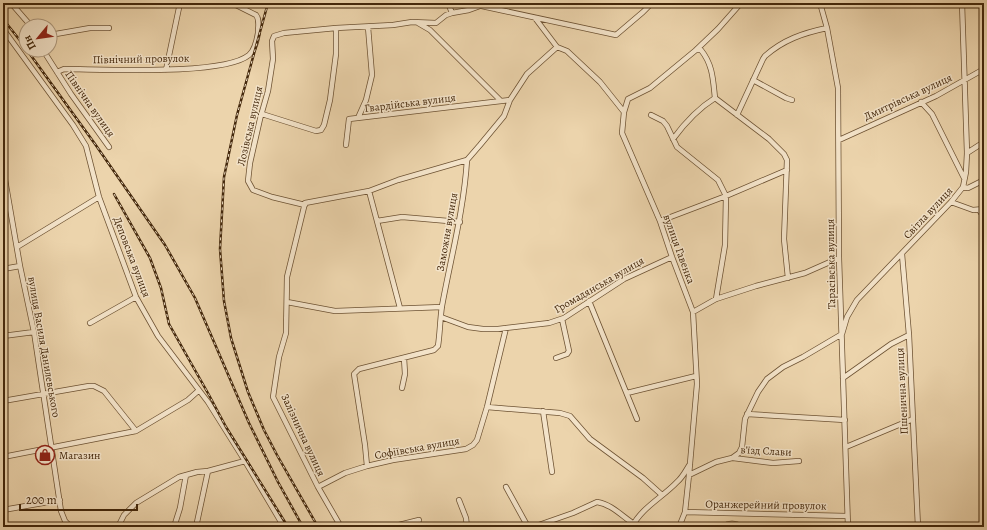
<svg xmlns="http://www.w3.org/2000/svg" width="987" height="530" font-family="Alegreya,serif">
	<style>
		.green { fill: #cfb791; stroke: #896f4e }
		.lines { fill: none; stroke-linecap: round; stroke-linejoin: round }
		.street-casing { stroke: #6d5233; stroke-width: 6 }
		.street { stroke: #f3e3c9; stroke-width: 4.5 }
		.rail-casing { stroke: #43270b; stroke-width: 2.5 }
		.rail { stroke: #f3e3c9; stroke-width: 1; stroke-dasharray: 3; stroke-linecap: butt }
		.labels { text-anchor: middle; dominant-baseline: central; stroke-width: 3; stroke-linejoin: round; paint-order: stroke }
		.street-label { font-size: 11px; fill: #43270b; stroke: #f3e3c9 }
		.poi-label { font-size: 11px; fill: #43270b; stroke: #f3e3c9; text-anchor: start }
	</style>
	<rect width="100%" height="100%" fill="#ecd4ac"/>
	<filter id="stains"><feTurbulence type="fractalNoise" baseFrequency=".005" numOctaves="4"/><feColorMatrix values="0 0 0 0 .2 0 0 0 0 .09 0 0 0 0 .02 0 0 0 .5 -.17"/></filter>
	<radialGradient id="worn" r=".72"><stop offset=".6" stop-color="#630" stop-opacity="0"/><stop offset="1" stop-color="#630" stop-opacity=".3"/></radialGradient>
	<!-- green -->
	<path class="green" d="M 732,521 L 738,522 L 745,527 L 720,527 L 726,522 Z"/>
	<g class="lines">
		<!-- street casing -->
		<g class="street-casing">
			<path id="street" d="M 11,3 L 31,26
				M 448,3 L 452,13
				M 473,3 L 477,5 L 616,35 L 643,12 L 652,3
				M 820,3 L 827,28 L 838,88 L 839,258 L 848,527
				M 535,18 L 557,47 L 567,51 L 600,82 L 624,112 L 622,133 L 660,221 L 672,257 L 693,312 L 697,384 L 689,475 L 685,512 L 679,527
				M 418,23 L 430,30 L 501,101
				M 3,29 L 73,125 L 86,146 L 99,197 L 136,297 L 158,336 L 208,402 L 245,461 L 284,527
				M 50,35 L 90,28 L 109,28
				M 43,50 L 71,94 L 109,147
				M 696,50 L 701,50 C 713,65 713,80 715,98 L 769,139 L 784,154 L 787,160 L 784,239 L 788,278
				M 166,70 L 180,3
				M 57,72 L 64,69 C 100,69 224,76 249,55 C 255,50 257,39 258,33 C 258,26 260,20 256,15 L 232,3
				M 753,80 L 786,98 L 792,100
				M 921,102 L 932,114 L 964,178
				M 624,112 L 628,99 L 650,88 L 696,50 L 718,29 L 741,3
				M 262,114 L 316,131 L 321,130 L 324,125 L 330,100 L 336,54 L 336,28
				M 651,115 L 663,121 L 667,126 L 677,147 L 718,180 L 726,196 L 725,245 L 716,299
				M 737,115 L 763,59 L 765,56 C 783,40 803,33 827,28
				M 358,118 L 366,100 L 372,75 L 368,27
				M 673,139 C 684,124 699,108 715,98
				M 839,140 L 936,96 L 984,69
				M 346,145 L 349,119 L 510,100
				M 967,153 L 984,142
				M 467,160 L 480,145 L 504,116 L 510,100 L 527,74 L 557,47
				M 3,168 L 20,266 L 34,332 L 61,511 L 65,521 L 71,527
				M 963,187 L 968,188 L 984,180
				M 369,191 L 400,308
				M 951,202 L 973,210 L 984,209
				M 305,205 L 272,197 L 253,190 L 248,181 L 250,163 L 260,119 L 268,91 L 273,59 L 272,41 L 274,36 L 284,33 L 336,28 L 393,25 L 412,22 L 436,23 L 446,15 L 452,13 L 469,10 L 480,6
				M 979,210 L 984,217
				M 377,221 L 402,217 L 460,222
				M 660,221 L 726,196 L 787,170
				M 17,247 L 99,197
				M 902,254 L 909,335 L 918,527
				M 3,269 L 20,266
				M 589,301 L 637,419
				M 287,302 L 335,311 L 442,307
				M 693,312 L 716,299 L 756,286 L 805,273 L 839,258
				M 441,317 L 468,327 L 483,329 L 498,329 L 549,323 L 564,318 L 624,279 L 672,257
				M 90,323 L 136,297
				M 3,336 L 34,332
				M 556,358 L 567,354 L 569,351 L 562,319
				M 843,378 L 891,344 L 909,335
				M 402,388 L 405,374 L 404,358
				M 627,393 L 696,376
				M 3,401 L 89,386 L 94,386 L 104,391 L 136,431
				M 487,407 L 560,413 L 570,416 L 590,439 L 643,478 L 662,495
				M 543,411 L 552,472
				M 747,414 L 845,420
				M 846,447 L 913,419
				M 3,457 L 136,431 L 188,400 L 198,391
				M 733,458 L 773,463 L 799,461
				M 367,466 L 365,445 L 354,374 L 359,369 L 434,350 L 438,346 C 440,333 440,319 442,306 C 451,257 464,209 467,160
				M 689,475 L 716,462 L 732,458 L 739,453 L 742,447 L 745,419 L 758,392 L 767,379 L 783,367 L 803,357 L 842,334 L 847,317 L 857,300 L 951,202 L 963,187 L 966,172 L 967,153 L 962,3
				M 318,487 L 345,473 L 367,466 L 393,460 L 466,449 L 473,445 L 477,440 L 487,407 L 506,328
				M 506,487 L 528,527
				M 459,500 L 466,518 L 467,527
				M 3,510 L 60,500
				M 685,512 L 847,516
				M 118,527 L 124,515 L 136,503 L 179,477 L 197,472 L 208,471 L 245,461
				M 174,527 L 180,508 L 186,475
				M 196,527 L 208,471
				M 341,527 L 318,487 L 273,397 L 279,357 L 286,333 L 287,277 L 305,203 L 369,191 L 398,180 L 467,160
				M 399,527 L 399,525 L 419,520
				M 533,527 L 573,513 L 597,502 C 611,504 622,516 634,524
				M 632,527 C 641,508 663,497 677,482 C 683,477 686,470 690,464"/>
		</g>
		<!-- street -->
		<use href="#street" class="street"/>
		<!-- rail casing -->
		<g class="rail-casing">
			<path id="rail" d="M 268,3 L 237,115 L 224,177 L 220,249 L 224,301 L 231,338 L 248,392 L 264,430 L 277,455 L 318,527
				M 3,19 L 26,48
				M 27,50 L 95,144 L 165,245 L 195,298 L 249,423 L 278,482 L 303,527
				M 114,194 L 150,258 L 161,288 L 169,324 L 209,395 L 226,427 L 288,527"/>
		</g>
		<!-- rail -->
		<use href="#rail" class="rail"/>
	</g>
	<!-- icons -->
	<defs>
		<g id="shop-ring" transform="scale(1)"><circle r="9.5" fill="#f3e3c9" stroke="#8f2418" stroke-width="1.5"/><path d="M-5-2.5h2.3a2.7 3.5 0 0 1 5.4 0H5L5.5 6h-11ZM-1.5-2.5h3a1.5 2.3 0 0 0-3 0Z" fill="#8f2418"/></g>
	</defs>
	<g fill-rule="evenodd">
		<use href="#shop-ring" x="45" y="455"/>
	</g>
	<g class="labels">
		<!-- street labels -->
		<g class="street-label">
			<text transform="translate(141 59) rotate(-1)">Північний провулок</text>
			<text transform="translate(908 97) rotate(-25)">Дмитрівська вулиця</text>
			<text transform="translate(410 103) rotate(-7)">Гвардійська вулиця</text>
			<text transform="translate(90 104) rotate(55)">Північна вулиця</text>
			<text transform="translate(250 126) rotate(-77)">Лозівська вулиця</text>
			<text transform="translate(928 213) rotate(-47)">Світла вулиця</text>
			<text transform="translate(447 232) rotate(-80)">Заможня вулиця</text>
			<text transform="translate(679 249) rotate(70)">вулиця Гавенка</text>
			<text transform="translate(132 257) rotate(69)">Деповська вулиця</text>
			<text transform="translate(831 264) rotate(-91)">Тарасівська вулиця</text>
			<text transform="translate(599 285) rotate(-30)">Громадянська вулиця</text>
			<text transform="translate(44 347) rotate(80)">вулиця Василя Данилевського</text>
			<text transform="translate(902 391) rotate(-93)">Пшенична вулиця</text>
			<text transform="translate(303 435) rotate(65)">Залізнична вулиця</text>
			<text transform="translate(417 448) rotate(-10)">Софіївська вулиця</text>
			<text transform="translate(766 451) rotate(3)">в'їзд Слави</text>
			<text transform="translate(766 505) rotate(1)">Оранжерейний провулок</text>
		</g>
		<!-- poi labels -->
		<g class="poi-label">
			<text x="59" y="455">Магазин</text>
		</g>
	</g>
	<!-- margin -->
	<rect width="987" height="530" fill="none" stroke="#ecd4ac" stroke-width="16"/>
	<rect x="4" y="4" width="979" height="522" fill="none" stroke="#43270b" stroke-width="2"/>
	<rect x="8" y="8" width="971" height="514" fill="none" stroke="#43270b"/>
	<!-- north arrow -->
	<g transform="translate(38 38) rotate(241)"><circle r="19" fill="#f3e3c9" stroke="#ad987d"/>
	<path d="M0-3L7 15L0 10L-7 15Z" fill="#8f2418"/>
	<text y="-6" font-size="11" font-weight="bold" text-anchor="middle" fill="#43270b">Пн</text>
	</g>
	<!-- scale -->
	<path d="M20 504v6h117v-6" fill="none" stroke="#43270b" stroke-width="2"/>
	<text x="26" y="504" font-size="12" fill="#43270b" stroke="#f3e3c9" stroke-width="3" paint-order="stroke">200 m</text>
	<rect width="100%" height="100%" filter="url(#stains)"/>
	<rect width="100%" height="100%" fill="url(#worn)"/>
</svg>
